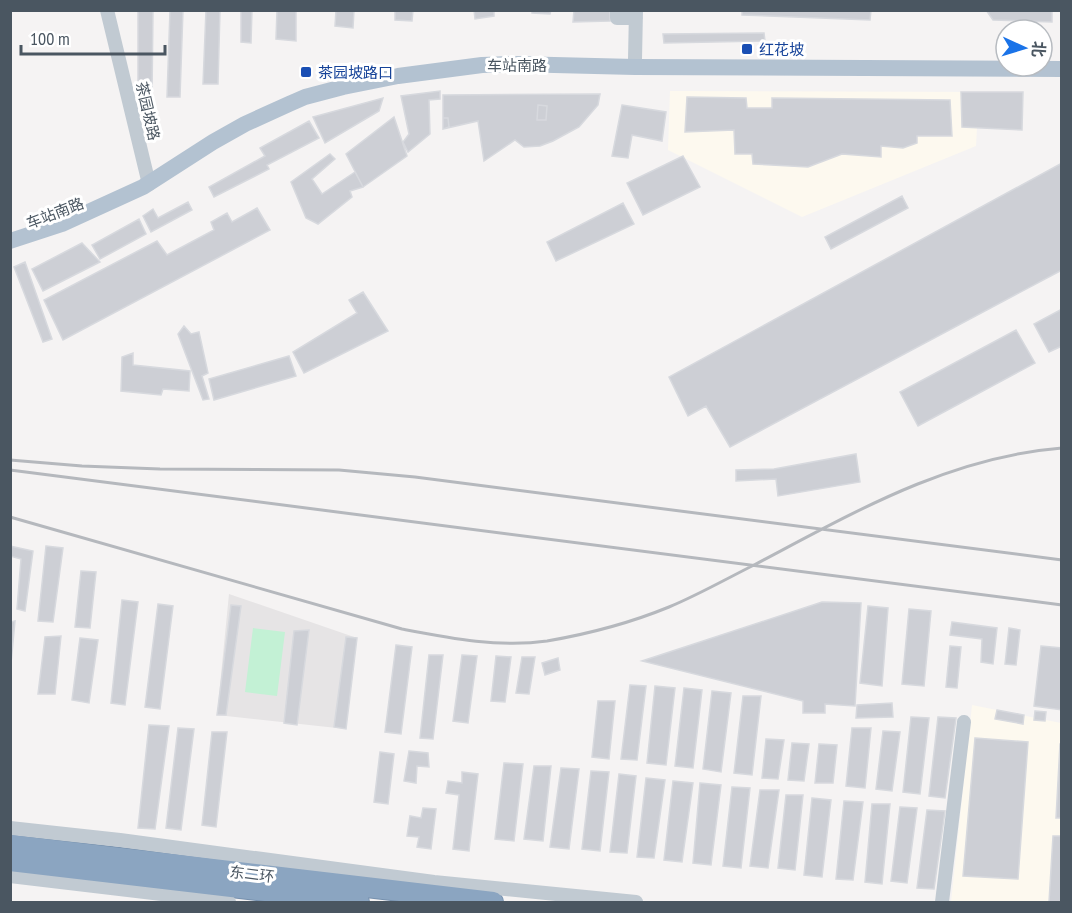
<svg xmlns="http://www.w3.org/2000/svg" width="1072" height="913" font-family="'PT Sans Narrow','Noto Sans SC',sans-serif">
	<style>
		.commercial { fill: #fdf9ef }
		.education { fill: #e6e4e5 }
		.green { fill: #c3f1d5 }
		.building { fill: #cdcfd5; stroke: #d7d9de; stroke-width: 1.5 }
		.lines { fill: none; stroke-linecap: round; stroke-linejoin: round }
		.highway-casing { stroke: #7690ad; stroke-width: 22 }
		.minor { stroke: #c1cad2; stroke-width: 14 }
		.major { stroke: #b3c2d1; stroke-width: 16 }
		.highway { stroke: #8ba5c1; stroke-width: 20 }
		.rail { stroke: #b5b8bd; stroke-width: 3 }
		.transit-dot { fill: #1a4fb4; stroke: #fff; stroke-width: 2 }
		.labels { text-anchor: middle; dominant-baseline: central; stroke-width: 6; stroke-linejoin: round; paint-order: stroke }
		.transit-label { font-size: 15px; fill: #164399; stroke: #fff; text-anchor: start }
		.street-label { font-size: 15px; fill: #4a5661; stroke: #fff }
	</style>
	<rect width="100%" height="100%" fill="#f5f3f3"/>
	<!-- commercial -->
	<path class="commercial" d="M 670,91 L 979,92 L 976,146 L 802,217 L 668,150 Z
		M 972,705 L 1061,723 L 1061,902 L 951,902 Z"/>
	<!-- education -->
	<path class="education" d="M 229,594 L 357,638 L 346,729 L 217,715 Z"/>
	<!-- green -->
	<path class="green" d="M 253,628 L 285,632 L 277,696 L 245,692 Z"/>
	<!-- building -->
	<path class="building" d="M 138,10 L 153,10 L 152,97 L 138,97 Z
		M 170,10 L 183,10 L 180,97 L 167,97 Z
		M 206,10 L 220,10 L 218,84 L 203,84 Z
		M 241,10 L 252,10 L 251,43 L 241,42 Z
		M 277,10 L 296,10 L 296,41 L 276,39 Z
		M 336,10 L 354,10 L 353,28 L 335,26 Z
		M 395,10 L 413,10 L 412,21 L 395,20 Z
		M 474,10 L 494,10 L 494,16 L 475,19 Z
		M 532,10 L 551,10 L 550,14 L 532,13 Z
		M 574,10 L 610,10 L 610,21 L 573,22 Z
		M 742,10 L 871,10 L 870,20 L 742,15 Z
		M 986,10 L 1052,10 L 1052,22 L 993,20 Z
		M 764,33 L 765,41 L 664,43 L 663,34 Z
		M 440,91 L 440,99 L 429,100 L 430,134 L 408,152 L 403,142 L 409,134 L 401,96 Z
		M 961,92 L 1023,92 L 1022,130 L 962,127 Z
		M 600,94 L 598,105 L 579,127 L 553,141 L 540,146 L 524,147 L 515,140 L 484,161 L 478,121 L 443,129 L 443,95 Z
		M 687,97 L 746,98 L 747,108 L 772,108 L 772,98 L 950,100 L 952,136 L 917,136 L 917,143 L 903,148 L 881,146 L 881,157 L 842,154 L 808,167 L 753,164 L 752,154 L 735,154 L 734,130 L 685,132 Z
		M 383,98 L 379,111 L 325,143 L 313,117 Z
		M 538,105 L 547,106 L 546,120 L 537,120 Z
		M 622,105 L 666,112 L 662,141 L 632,135 L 628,158 L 612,156 Z
		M 394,117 L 407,156 L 363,187 L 346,154 Z
		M 443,118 L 448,118 L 449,127 L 443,129 Z
		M 309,121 L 319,138 L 267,165 L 269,169 L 214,197 L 209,187 L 265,156 L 260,148 Z
		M 330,154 L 335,159 L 312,179 L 322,194 L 355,172 L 363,187 L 350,191 L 352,197 L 318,224 L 306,218 L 291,182 Z
		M 683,156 L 700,187 L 643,215 L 627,183 Z
		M 1062,163 L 1062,270 L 730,447 L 706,406 L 688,416 L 669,377 Z
		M 902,196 L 908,208 L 831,249 L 825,237 Z
		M 188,202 L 192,210 L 151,232 L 143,216 L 153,209 L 158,218 Z
		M 623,203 L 634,224 L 556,261 L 547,242 Z
		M 257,208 L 270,230 L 63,340 L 44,300 L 157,241 L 167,255 L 214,230 L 211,222 L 227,213 L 232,222 Z
		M 139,219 L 146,234 L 100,259 L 92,245 Z
		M 82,243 L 100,262 L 43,291 L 32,269 Z
		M 25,262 L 52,339 L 43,342 L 14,267 Z
		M 363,292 L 388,331 L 304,373 L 293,352 L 357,313 L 349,300 Z
		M 1062,309 L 1062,346 L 1049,352 L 1034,324 Z
		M 184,326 L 191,334 L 199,332 L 208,373 L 202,376 L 209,399 L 203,400 L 178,334 Z
		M 1016,330 L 1035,363 L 918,426 L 900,392 Z
		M 133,353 L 133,365 L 190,371 L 189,391 L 163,389 L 161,395 L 121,391 L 122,357 Z
		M 289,356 L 296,376 L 214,400 L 209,379 Z
		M 856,454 L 860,482 L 778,496 L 776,479 L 736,481 L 736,470 L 774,469 Z
		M 10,546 L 33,551 L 25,611 L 17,609 L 21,559 L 10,556 Z
		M 46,546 L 63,548 L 53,622 L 38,621 Z
		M 81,571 L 96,572 L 90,628 L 75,627 Z
		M 122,600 L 138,602 L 125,705 L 111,703 Z
		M 822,602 L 861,603 L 855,706 L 825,704 L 825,713 L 803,713 L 803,701 L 642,661 Z
		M 158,604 L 173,606 L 160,709 L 145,707 Z
		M 231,605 L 241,606 L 226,715 L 217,715 Z
		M 868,606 L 888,608 L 882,686 L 860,683 Z
		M 909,609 L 931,611 L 924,686 L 902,684 Z
		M 15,621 L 10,674 L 10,622 Z
		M 952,622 L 997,628 L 993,664 L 981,662 L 982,639 L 950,635 Z
		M 1009,628 L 1020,630 L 1016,665 L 1005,664 Z
		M 309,630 L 297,725 L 284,723 L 294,631 Z
		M 61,636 L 55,694 L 38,694 L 45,637 Z
		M 346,637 L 357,638 L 346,729 L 334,727 Z
		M 80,638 L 98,640 L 89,703 L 72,700 Z
		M 396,645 L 412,647 L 401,734 L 385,732 Z
		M 950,646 L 961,647 L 957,688 L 946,687 Z
		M 1041,646 L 1062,648 L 1062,710 L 1034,706 Z
		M 429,655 L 443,655 L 433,739 L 420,738 Z
		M 462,655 L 477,656 L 468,723 L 453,721 Z
		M 496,656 L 511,657 L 505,702 L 491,701 Z
		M 522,657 L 535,657 L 529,694 L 516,693 Z
		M 558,658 L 560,670 L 545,675 L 542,663 Z
		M 630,685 L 646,686 L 637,760 L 621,759 Z
		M 655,686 L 675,688 L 666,765 L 647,763 Z
		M 684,688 L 702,690 L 693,768 L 675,766 Z
		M 712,691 L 731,693 L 721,772 L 703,769 Z
		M 743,696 L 761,696 L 752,775 L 734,773 Z
		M 598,701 L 615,701 L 609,759 L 592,757 Z
		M 892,703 L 893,717 L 856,718 L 857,705 Z
		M 997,710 L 1024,715 L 1023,724 L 995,719 Z
		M 1035,711 L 1046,712 L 1045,721 L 1034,720 Z
		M 911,717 L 929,718 L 920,794 L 903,792 Z
		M 938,717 L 956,718 L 945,798 L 929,796 Z
		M 149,725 L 169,726 L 155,829 L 138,828 Z
		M 178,728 L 194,729 L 181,830 L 166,828 Z
		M 852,728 L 871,728 L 865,788 L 846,786 Z
		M 883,731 L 900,732 L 892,791 L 876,789 Z
		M 212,732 L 227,732 L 216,827 L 202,825 Z
		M 975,738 L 1028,742 L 1018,879 L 963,876 Z
		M 766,739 L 784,740 L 778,779 L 762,778 Z
		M 792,743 L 809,744 L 804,781 L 788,780 Z
		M 819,744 L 837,745 L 833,783 L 815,783 Z
		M 1060,744 L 1062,744 L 1062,818 L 1056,818 Z
		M 409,751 L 428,753 L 429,767 L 417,766 L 416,783 L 404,781 Z
		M 380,752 L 394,754 L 388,804 L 374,802 Z
		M 504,763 L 523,764 L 514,841 L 495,839 Z
		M 534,766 L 551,766 L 543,841 L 524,839 Z
		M 561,768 L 579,769 L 569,849 L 550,847 Z
		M 591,771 L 609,772 L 600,851 L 582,849 Z
		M 462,772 L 478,774 L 469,851 L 453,849 L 459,795 L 446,793 L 448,781 L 462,783 Z
		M 619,774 L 636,776 L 627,853 L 610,852 Z
		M 646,778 L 665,780 L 654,858 L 637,857 Z
		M 673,781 L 693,783 L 682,862 L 664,860 Z
		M 700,783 L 721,785 L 711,865 L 693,863 Z
		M 732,787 L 750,788 L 741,868 L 723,866 Z
		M 760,790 L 779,790 L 768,868 L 750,866 Z
		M 786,795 L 803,795 L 795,870 L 778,868 Z
		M 812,798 L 831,800 L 822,877 L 804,875 Z
		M 844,801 L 863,802 L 853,880 L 836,879 Z
		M 872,804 L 890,804 L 882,884 L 865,882 Z
		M 900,807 L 917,808 L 907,883 L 891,881 Z
		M 423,808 L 436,809 L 431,849 L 417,847 L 419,837 L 407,836 L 410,816 L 421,818 Z
		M 927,810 L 945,811 L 934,889 L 917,888 Z
		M 1053,836 L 1062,836 L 1062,902 L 1049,902 Z"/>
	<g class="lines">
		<!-- highway casing -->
		<g class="highway-casing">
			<path id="highway" d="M 10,845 L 493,902
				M 10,861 L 359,902"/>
		</g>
		<!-- minor -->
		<path class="minor" d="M 107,10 L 149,184
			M 617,10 L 617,18 L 636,18
			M 635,59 L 636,10
			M 10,828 L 120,840 L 434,882 L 636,902
			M 10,876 L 229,902
			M 942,902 L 964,722"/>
		<!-- major -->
		<path class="major" d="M 10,241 L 62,224 L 143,187 L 213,142 L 245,124 L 289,104 L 305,97 L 343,87 L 398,76 L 482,65 L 514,64 L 635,67 L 1062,69"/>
		<!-- highway -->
		<use href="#highway" class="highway"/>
		<!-- rail -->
		<path class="rail" d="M 10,460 L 82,466 L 160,469 L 339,470 L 415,477 L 1062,560
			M 10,470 L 1062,605
			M 10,517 L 402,629 C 449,638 499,648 547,641 C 588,634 630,623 669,607 C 698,595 726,579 754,565 C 853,513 948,457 1062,448"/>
	</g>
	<!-- markers -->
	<g class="transit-dot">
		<rect x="741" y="43" width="12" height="12" rx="3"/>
		<rect x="300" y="66" width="12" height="12" rx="3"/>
	</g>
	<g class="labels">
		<!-- transit labels -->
		<g class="transit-label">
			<text x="759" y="49">红花坡</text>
			<text x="318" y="72">茶园坡路口</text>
		</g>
		<!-- street labels -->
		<g class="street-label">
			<text x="517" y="65">车站南路</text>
			<text transform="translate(148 111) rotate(77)">茶园坡路</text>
			<text transform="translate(55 213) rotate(-21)">车站南路</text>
			<text transform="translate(252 874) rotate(7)">东二环</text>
		</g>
	</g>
	<!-- border -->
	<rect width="1072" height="913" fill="none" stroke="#4a5661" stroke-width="24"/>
	<!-- north arrow -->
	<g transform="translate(1024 48) rotate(94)"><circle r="28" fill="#ffffff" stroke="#b7bbc0" stroke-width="1.5"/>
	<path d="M0-4.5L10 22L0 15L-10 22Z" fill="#1a73e8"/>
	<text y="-9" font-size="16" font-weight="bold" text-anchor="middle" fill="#4a5661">北</text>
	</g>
	<!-- scale -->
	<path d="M21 45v9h144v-9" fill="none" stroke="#4a5661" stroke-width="3"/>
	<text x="30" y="45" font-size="18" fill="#4a5661" stroke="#ffffff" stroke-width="4.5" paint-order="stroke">100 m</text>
</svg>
